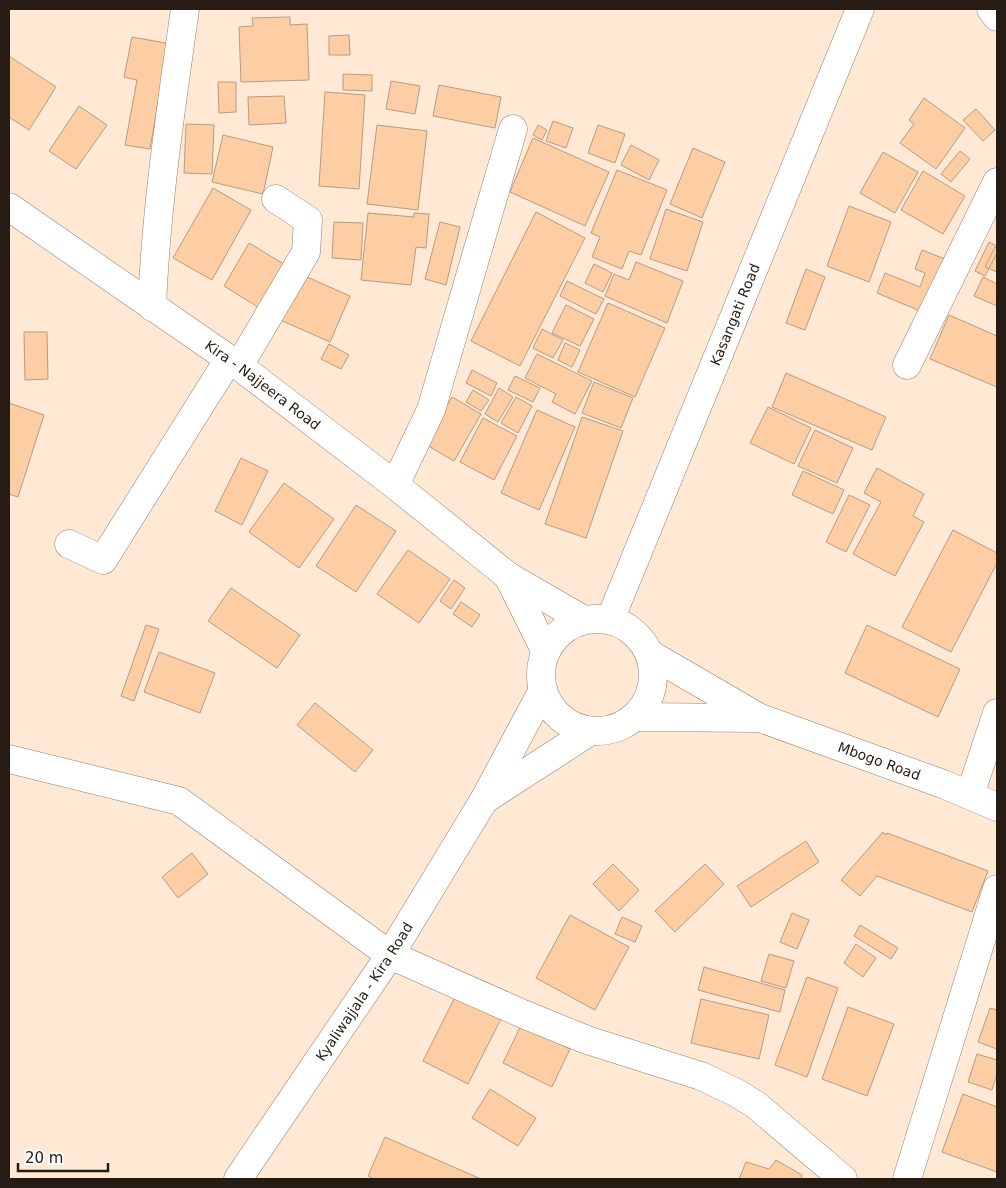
<svg xmlns="http://www.w3.org/2000/svg" width="1006" height="1188" font-family="'DejaVu Sans',sans-serif">
	<style>
		.building { fill: #fdcea3; stroke: #b69c84 }
		.lines { fill: none; stroke-linecap: round; stroke-linejoin: round }
		.minor-casing { stroke: #997f69; stroke-width: 29 }
		.major-casing { stroke: #997f69; stroke-width: 29 }
		.minor { stroke: #fff; stroke-width: 28 }
		.major { stroke: #fff; stroke-width: 28 }
		.labels { text-anchor: middle; dominant-baseline: central; stroke-width: 4; stroke-linejoin: round; paint-order: stroke }
		.street-label { font-size: 14px; fill: #261c13; stroke: #fff }
	</style>
	<rect width="100%" height="100%" fill="#ffe8d4"/>
	<!-- building -->
	<path class="building" d="M 290,17 L 290,25 L 307,24 L 309,80 L 241,82 L 239,27 L 253,26 L 252,18 Z
		M 349,35 L 350,55 L 329,55 L 329,36 Z
		M 132,37 L 171,44 L 161,85 L 150,149 L 125,145 L 137,80 L 124,77 Z
		M 9,56 L 56,87 L 29,130 L 9,117 Z
		M 343,74 L 372,75 L 372,91 L 343,90 Z
		M 391,81 L 420,86 L 415,114 L 386,109 Z
		M 218,82 L 236,82 L 236,112 L 219,113 Z
		M 439,85 L 501,97 L 495,128 L 433,116 Z
		M 325,92 L 365,95 L 359,189 L 319,186 Z
		M 284,96 L 286,123 L 249,125 L 248,97 Z
		M 924,98 L 965,128 L 936,169 L 900,143 L 914,124 L 909,120 Z
		M 79,106 L 107,125 L 76,169 L 49,151 Z
		M 976,109 L 995,130 L 983,141 L 963,120 Z
		M 553,121 L 573,128 L 566,148 L 546,141 Z
		M 186,124 L 214,125 L 212,174 L 184,173 Z
		M 377,125 L 427,131 L 418,210 L 367,204 Z
		M 538,125 L 547,130 L 542,140 L 533,135 Z
		M 598,125 L 625,134 L 615,163 L 588,153 Z
		M 223,135 L 273,147 L 263,194 L 212,182 Z
		M 533,138 L 609,172 L 585,226 L 510,192 Z
		M 631,145 L 659,160 L 649,180 L 621,165 Z
		M 693,148 L 725,162 L 702,218 L 670,204 Z
		M 960,151 L 970,159 L 951,182 L 941,174 Z
		M 883,152 L 918,172 L 895,213 L 860,193 Z
		M 617,170 L 667,190 L 641,255 L 629,251 L 622,269 L 592,257 L 600,237 L 591,233 Z
		M 923,171 L 965,196 L 943,234 L 901,210 Z
		M 213,188 L 251,210 L 212,280 L 173,258 Z
		M 849,206 L 891,222 L 869,282 L 827,266 Z
		M 666,209 L 703,222 L 687,271 L 650,259 Z
		M 536,212 L 585,238 L 520,366 L 471,341 Z
		M 368,213 L 414,217 L 414,213 L 429,214 L 426,248 L 416,247 L 411,285 L 361,280 Z
		M 334,222 L 363,223 L 361,260 L 332,258 Z
		M 440,222 L 460,227 L 446,285 L 425,279 Z
		M 989,242 L 997,246 L 997,253 L 985,276 L 975,271 Z
		M 249,243 L 292,269 L 266,312 L 224,286 Z
		M 995,247 L 997,248 L 997,272 L 985,267 Z
		M 922,250 L 950,261 L 925,313 L 877,293 L 885,273 L 920,287 L 925,273 L 915,269 Z
		M 636,262 L 683,281 L 667,323 L 605,296 L 614,274 L 629,280 Z
		M 594,264 L 612,273 L 603,292 L 585,283 Z
		M 806,269 L 825,277 L 805,330 L 786,323 Z
		M 298,273 L 350,296 L 330,342 L 278,319 Z
		M 983,277 L 997,284 L 997,306 L 974,296 Z
		M 567,281 L 604,299 L 596,314 L 560,296 Z
		M 608,303 L 665,328 L 635,397 L 578,372 Z
		M 566,305 L 594,319 L 580,346 L 552,333 Z
		M 949,315 L 997,336 L 997,387 L 930,359 Z
		M 542,329 L 563,340 L 553,358 L 533,348 Z
		M 24,332 L 47,332 L 48,379 L 25,380 Z
		M 565,343 L 580,350 L 572,367 L 558,360 Z
		M 329,344 L 349,355 L 341,369 L 321,359 Z
		M 537,354 L 592,381 L 575,414 L 552,402 L 556,394 L 525,378 Z
		M 472,370 L 497,383 L 491,396 L 466,383 Z
		M 786,373 L 886,417 L 872,450 L 772,407 Z
		M 515,376 L 540,388 L 533,402 L 508,390 Z
		M 594,382 L 633,398 L 621,428 L 582,413 Z
		M 499,388 L 513,397 L 498,422 L 485,414 Z
		M 473,390 L 489,400 L 481,411 L 466,402 Z
		M 452,397 L 481,414 L 454,461 L 425,444 Z
		M 516,397 L 532,406 L 518,433 L 501,423 Z
		M 9,403 L 44,415 L 18,497 L 9,494 Z
		M 768,407 L 811,428 L 794,464 L 750,443 Z
		M 537,410 L 575,427 L 539,510 L 501,493 Z
		M 582,417 L 623,431 L 586,538 L 545,524 Z
		M 483,418 L 517,436 L 494,480 L 460,462 Z
		M 815,430 L 853,448 L 837,483 L 798,466 Z
		M 241,458 L 268,471 L 242,525 L 215,511 Z
		M 877,468 L 924,494 L 913,516 L 924,522 L 895,576 L 853,554 L 881,502 L 864,493 Z
		M 803,471 L 844,490 L 833,514 L 792,495 Z
		M 284,483 L 334,519 L 299,568 L 249,532 Z
		M 849,495 L 870,505 L 846,552 L 826,542 Z
		M 356,505 L 396,531 L 356,592 L 316,566 Z
		M 953,530 L 997,553 L 997,563 L 951,652 L 902,627 Z
		M 408,550 L 450,579 L 419,623 L 377,594 Z
		M 454,580 L 465,588 L 451,609 L 440,601 Z
		M 231,588 L 300,635 L 277,668 L 208,621 Z
		M 461,602 L 480,615 L 472,627 L 453,614 Z
		M 146,625 L 159,629 L 134,701 L 121,696 Z
		M 867,625 L 960,669 L 938,717 L 845,673 Z
		M 159,652 L 215,673 L 200,713 L 144,692 Z
		M 315,703 L 373,750 L 355,772 L 297,725 Z
		M 883,832 L 886,835 L 887,833 L 988,871 L 972,912 L 877,876 L 860,896 L 841,880 Z
		M 806,841 L 819,862 L 751,907 L 737,886 Z
		M 192,853 L 208,874 L 178,898 L 162,877 Z
		M 613,864 L 639,890 L 619,911 L 593,884 Z
		M 705,864 L 724,884 L 675,932 L 655,911 Z
		M 792,913 L 809,920 L 797,949 L 780,942 Z
		M 570,915 L 629,947 L 595,1010 L 536,978 Z
		M 622,917 L 642,926 L 635,942 L 615,934 Z
		M 860,925 L 898,948 L 891,959 L 854,936 Z
		M 856,944 L 876,958 L 863,977 L 844,963 Z
		M 769,954 L 794,961 L 786,988 L 761,981 Z
		M 704,967 L 785,990 L 780,1012 L 698,990 Z
		M 807,977 L 838,988 L 807,1077 L 775,1065 Z
		M 457,993 L 502,1017 L 468,1084 L 423,1061 Z
		M 701,999 L 769,1015 L 759,1059 L 691,1043 Z
		M 848,1007 L 894,1024 L 867,1096 L 822,1079 Z
		M 990,1008 L 997,1010 L 997,1049 L 978,1042 Z
		M 521,1025 L 570,1049 L 552,1087 L 503,1063 Z
		M 977,1054 L 997,1060 L 997,1074 L 992,1090 L 968,1082 Z
		M 490,1089 L 536,1118 L 518,1146 L 472,1118 Z
		M 963,1094 L 997,1107 L 997,1172 L 942,1152 Z
		M 385,1137 L 481,1179 L 374,1179 L 368,1176 Z
		M 776,1160 L 802,1175 L 801,1179 L 739,1179 L 746,1162 L 769,1169 Z"/>
	<g class="lines">
		<!-- minor casing -->
		<g class="minor-casing">
			<g id="minor">
				<path d="M 991,9 L 997,17"/>
				<path d="M 152,307 C 156,207 171,108 185,9"/>
				<path d="M 907,365 L 997,182"/>
				<path d="M 239,366 L 306,252 L 308,220 L 276,199"/>
				<path d="M 395,485 L 431,410 L 513,129"/>
				<path d="M 69,544 L 103,560 L 229,359"/>
				<path id="s1" d="M 610,620 L 860,9"/>
				<path d="M 9,759 L 179,801 L 390,955 L 523,1014 L 587,1040 L 701,1076 L 735,1092 L 756,1105 L 843,1179"/>
				<path d="M 970,795 L 997,713"/>
				<path d="M 487,798 L 589,732"/>
				<path id="s2" d="M 238,1179 L 390,955 L 484,800 L 543,690"/>
				<path d="M 907,1179 L 997,889"/>
			</g>
		</g>
		<!-- major casing -->
		<g class="major-casing">
			<g id="major">
				<path id="s3" d="M 9,207 L 239,366 L 395,485 L 508,576 L 584,620"/>
				<path d="M 508,576 L 546,652"/>
				<circle cx="597" cy="675" r="56"/>
				<path id="s4" d="M 650,654 L 760,718 L 943,784 L 997,807"/>
				<path d="M 636,717 L 758,718"/>
			</g>
		</g>
		<!-- minor -->
		<use href="#minor" class="minor"/>
		<!-- major -->
		<use href="#major" class="major"/>
	</g>
	<g class="labels">
		<!-- street labels -->
		<g class="street-label">
			<text stroke="none"><textPath href="#s1" startOffset="330">Kasangati Road</textPath></text>
			<text stroke="none"><textPath href="#s3" startOffset="310">Kira - Najjeera Road</textPath></text>
			<text stroke="none"><textPath href="#s4" startOffset="254">Mbogo Road</textPath></text>
			<text stroke="none"><textPath href="#s2" startOffset="226">Kyaliwajjala - Kira Road</textPath></text>
		</g>
	</g>
	<!-- border -->
	<rect width="1006" height="1188" fill="none" stroke="#261c13" stroke-width="20"/>
	<!-- scale -->
	<path d="M18 1163v8h90v-8" fill="none" stroke="#261c13" stroke-width="2.5"/>
	<text x="25" y="1163" font-size="15" fill="#261c13" stroke="#ffffff" stroke-width="4" paint-order="stroke">20 m</text>
</svg>
